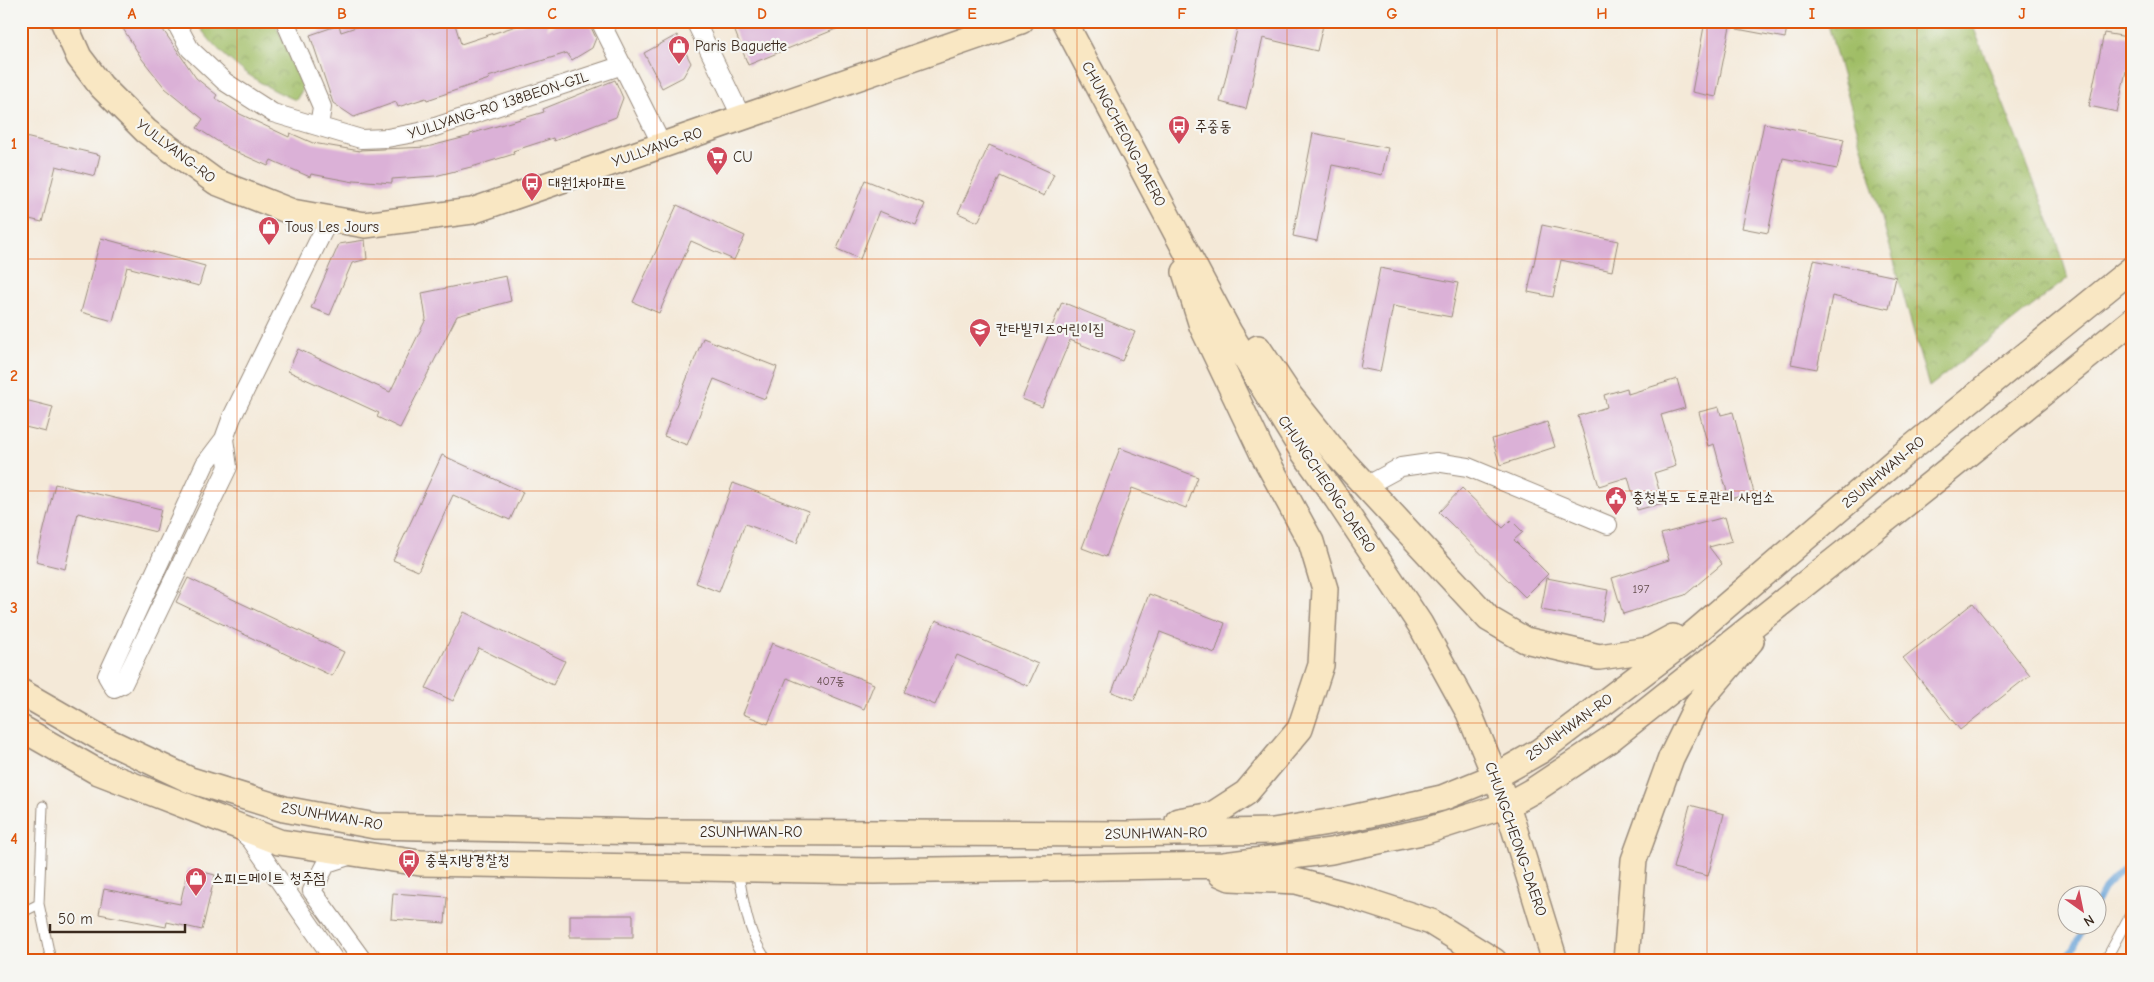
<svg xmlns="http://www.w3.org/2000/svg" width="2154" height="982" font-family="'Comic Neue','Poor Story',sans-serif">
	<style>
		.park { fill: url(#park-crowns); stroke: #6e7442 }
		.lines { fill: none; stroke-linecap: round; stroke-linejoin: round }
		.stream { stroke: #67a2d7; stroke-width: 5.5 }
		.building { fill: #dbb1d7 }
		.lane-casing { stroke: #988a7b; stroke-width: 11 }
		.street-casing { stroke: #988a7b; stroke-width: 20 }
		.secondary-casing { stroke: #988a7b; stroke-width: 28 }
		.lane { stroke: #fff; stroke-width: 9 }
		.street { stroke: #fff; stroke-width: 18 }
		.secondary { stroke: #f9e7c3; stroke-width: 25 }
		.grid { fill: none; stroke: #df570d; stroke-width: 1; stroke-opacity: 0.55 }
		.labels { text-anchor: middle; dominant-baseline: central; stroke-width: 4.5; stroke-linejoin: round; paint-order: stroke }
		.number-label { font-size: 12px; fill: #634c4c }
		.poi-label { font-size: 15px; fill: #3b2a1e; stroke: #f6f6f2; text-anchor: start }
		.street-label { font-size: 15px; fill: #3b2a1e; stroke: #f6f6f2 }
		.neatline { fill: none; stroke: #df570d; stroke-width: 2 }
		.grid-label { font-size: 16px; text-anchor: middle; font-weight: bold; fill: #df570d }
	</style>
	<defs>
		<pattern id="park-crowns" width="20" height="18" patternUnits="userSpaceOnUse" patternTransform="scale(1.25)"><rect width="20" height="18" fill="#a0be66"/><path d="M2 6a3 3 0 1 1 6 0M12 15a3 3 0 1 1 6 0" fill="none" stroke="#849b53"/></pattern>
	</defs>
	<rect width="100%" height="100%" fill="#f6f6f2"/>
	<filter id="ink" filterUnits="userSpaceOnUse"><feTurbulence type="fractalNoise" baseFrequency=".02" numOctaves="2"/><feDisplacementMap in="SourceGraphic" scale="10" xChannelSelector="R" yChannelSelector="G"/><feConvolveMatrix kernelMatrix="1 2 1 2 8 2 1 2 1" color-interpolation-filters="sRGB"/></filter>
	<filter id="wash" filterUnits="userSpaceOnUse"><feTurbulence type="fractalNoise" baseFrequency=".0096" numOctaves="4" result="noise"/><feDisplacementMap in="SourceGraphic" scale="20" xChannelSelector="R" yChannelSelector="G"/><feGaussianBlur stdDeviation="1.12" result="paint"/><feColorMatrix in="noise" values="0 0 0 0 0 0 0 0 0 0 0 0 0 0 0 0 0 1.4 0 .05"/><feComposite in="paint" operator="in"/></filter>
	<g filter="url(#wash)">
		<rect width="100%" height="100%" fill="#f4e9d8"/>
		<!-- park -->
		<path class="park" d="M 195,21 L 274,21 L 304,87 L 296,100 C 255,84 220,57 195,21 Z
			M 1827,21 L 1971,21 L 2057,241 L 2068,278 L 1929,387 Z"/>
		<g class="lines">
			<!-- stream -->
			<path class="stream" d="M 2096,904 L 2104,889 L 2133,859
				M 2061,961 L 2074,948 L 2086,924"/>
		</g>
		<g id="blocks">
			<!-- building -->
			<path class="building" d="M 132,21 L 157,21 L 196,78 L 217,95 L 215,98 L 240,114 L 289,137 L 290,133 L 313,143 L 360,151 L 360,150 L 427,147 L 470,136 L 470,134 L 544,112 L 543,109 L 615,80 L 623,98 L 616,117 L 554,141 L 553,138 L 513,151 L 514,154 L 475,166 L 435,176 L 392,179 L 392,183 L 354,180 L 354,182 L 311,174 L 310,177 L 271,160 L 268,166 L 228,148 L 197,128 L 203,119 L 165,88 L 142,59 L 122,27 Z
				M 374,21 L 454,21 L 461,44 L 531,21 L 546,21 L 548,29 L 562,21 L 588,21 L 596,38 L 592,48 L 572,60 L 567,53 L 488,77 L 489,79 L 427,100 L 426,98 L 398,107 L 396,102 L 354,117 L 333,103 L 310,35 L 339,25 L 341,32 Z
				M 731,21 L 853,21 L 853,22 L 748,65 Z
				M 1239,21 L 1324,21 L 1317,51 L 1263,38 L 1246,109 L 1220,102 Z
				M 1705,21 L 1731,21 L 1716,97 L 1692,92 Z
				M 1737,21 L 1788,21 L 1785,38 L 1737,29 Z
				M 2104,33 L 2133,38 L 2133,72 L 2126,71 L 2117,112 L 2089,106 Z
				M 677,35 L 691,63 L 683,77 L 662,88 L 644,53 Z
				M 1764,123 L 1844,139 L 1837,169 L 1783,158 L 1768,233 L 1742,228 Z
				M 1313,133 L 1388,148 L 1382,175 L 1332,165 L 1317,241 L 1293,236 Z
				M 21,136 L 100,155 L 95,176 L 56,166 L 42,222 L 21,217 L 21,196 L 29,164 L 21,162 Z
				M 989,145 L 1054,174 L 1044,196 L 1000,176 L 978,222 L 958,213 Z
				M 865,180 L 925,204 L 916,226 L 879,211 L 860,259 L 837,249 Z
				M 677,205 L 745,236 L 734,260 L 691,241 L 659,313 L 633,302 Z
				M 1542,225 L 1618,241 L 1612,271 L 1561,260 L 1553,297 L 1528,292 Z
				M 101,238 L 205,266 L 199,286 L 127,267 L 113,321 L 81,312 Z
				M 365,240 L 367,259 L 352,263 L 330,315 L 311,308 L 339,244 Z
				M 1814,260 L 1896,277 L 1889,309 L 1832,296 L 1817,369 L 1791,364 Z
				M 1380,268 L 1458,283 L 1451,317 L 1393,306 L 1380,372 L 1360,368 Z
				M 506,276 L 511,301 L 457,316 L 400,428 L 377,417 L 379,413 L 288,371 L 298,349 L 390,392 L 426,319 L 422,293 Z
				M 1062,302 L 1135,332 L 1122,361 L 1070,340 L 1042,407 L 1022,399 Z
				M 703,338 L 777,367 L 765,399 L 714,379 L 687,445 L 664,436 Z
				M 1677,379 L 1685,408 L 1661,415 L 1676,466 L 1654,473 L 1663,503 L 1637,510 L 1628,477 L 1599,486 L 1578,416 L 1607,407 L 1604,395 L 1627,388 L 1628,394 Z
				M 21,399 L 53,407 L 46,432 L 21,426 Z
				M 1719,407 L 1721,415 L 1733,412 L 1754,493 L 1729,499 L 1714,444 L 1708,446 L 1699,412 Z
				M 1547,422 L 1555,447 L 1500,465 L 1492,439 Z
				M 1120,448 L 1198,477 L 1186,508 L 1132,488 L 1106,557 L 1082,548 Z
				M 442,455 L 523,492 L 510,520 L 453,495 L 418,571 L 393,560 Z
				M 733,483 L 808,511 L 797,543 L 745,524 L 719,592 L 696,583 Z
				M 55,484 L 161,509 L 156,532 L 78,513 L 65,569 L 36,562 Z
				M 1462,488 L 1503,528 L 1511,520 L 1523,532 L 1514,540 L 1548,574 L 1525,597 L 1439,512 Z
				M 1725,517 L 1732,541 L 1709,547 L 1722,564 L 1685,595 L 1623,614 L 1612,578 L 1669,560 L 1661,534 Z
				M 188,578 L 344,652 L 332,676 L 176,602 Z
				M 1547,578 L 1608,590 L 1602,621 L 1541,610 Z
				M 1149,594 L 1225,623 L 1215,653 L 1160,632 L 1134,700 L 1112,692 Z
				M 1973,603 L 2030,675 L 1960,730 L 1903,658 Z
				M 464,612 L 565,661 L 553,685 L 479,648 L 453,701 L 426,688 Z
				M 936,620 L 1038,664 L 1028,686 L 957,655 L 935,705 L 904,692 Z
				M 772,643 L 874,684 L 864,709 L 787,678 L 768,724 L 743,714 Z
				M 1690,805 L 1724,814 L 1708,876 L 1673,868 Z
				M 188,868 L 215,875 L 202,930 L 167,922 L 166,927 L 99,914 L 104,889 L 180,904 Z
				M 393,893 L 447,897 L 445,923 L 391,919 Z
				M 570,915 L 633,915 L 633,937 L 570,937 Z"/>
		</g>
	</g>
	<g filter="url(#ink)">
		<use href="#blocks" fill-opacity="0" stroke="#988a7b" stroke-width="1"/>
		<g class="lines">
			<!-- lane casing -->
			<g class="lane-casing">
				<path id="lane" d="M 43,806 L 39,904 L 51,961
					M 738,870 C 744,901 747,935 768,961
					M 21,913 L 39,904
					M 2105,961 L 2133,909"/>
			</g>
			<!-- street casing -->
			<g class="street-casing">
				<path id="street" d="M 175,21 L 190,49 L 225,82 L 273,113 L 361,139 L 387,138 L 420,132 L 623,65
					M 285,21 L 322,107 L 319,126
					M 600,21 L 662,145
					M 695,21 L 742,118
					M 224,439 L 228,467 L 123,684 L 114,688 L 107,676 L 205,464 L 224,439 L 232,417 L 329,219
					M 1366,486 L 1401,467 L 1436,462 L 1468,467 L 1608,525
					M 240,830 L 251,840 L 335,961
					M 352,855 L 327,863 L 312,891 L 363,961"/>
			</g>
			<!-- secondary casing -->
			<g class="secondary-casing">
				<path id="secondary" d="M 63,21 L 79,57 L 101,86 L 146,131 L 216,182 L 292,212 L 365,225 L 472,211 L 1021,21
					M 1064,21 L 1229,332 L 1302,450 L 1337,499 L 1420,624 L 1469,713 L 1507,805 L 1555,961
					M 1258,348 L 1290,396 L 1338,456 L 1489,619 L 1525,640 L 1599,657 L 1649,650 L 1673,637
					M 21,692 L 99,737 L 190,780 L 284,809 L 375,826 L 646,832 L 1127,834 L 1273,831 L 1347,819 L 1442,798 L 1496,776 L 1540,751 L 1684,642 L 1900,457 L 2133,268
					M 21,728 L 96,771 L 279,842 L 420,863 L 874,871 L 1224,865 L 1331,851 L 1426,831 L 1507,805 L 1534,790 L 1609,740 L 1932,483 L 2133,320
					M 1178,821 L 1212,815 L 1246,793 L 1300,729 L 1321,665 L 1325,589 L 1311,542 L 1263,454 L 1202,326 L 1185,272
					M 1221,874 L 1230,878 L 1296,881 L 1348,895 L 1431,922 L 1494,961
					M 1626,961 L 1634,860 L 1671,758 L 1698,703 L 1751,641"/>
			</g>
			<!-- lane -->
			<use href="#lane" class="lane"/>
			<!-- street -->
			<use href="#street" class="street"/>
			<!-- secondary -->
			<use href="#secondary" class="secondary"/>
		</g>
	</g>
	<!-- grid -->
	<path class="grid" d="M 237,21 L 237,961M 447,21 L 447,961M 657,21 L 657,961M 867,21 L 867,961M 1077,21 L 1077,961M 1287,21 L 1287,961M 1497,21 L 1497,961M 1707,21 L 1707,961M 1917,21 L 1917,961M 21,259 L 2133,259M 21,491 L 2133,491M 21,723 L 2133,723"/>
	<!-- icons -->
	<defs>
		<g id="shop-pin" transform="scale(1.125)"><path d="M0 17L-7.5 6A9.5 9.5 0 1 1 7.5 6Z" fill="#d1495b" stroke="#f6f6f2"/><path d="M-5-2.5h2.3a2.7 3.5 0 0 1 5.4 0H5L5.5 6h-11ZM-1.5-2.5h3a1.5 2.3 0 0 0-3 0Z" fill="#fff"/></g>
		<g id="bus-pin" transform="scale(1.125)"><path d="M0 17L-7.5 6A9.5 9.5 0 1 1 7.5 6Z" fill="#d1495b" stroke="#f6f6f2"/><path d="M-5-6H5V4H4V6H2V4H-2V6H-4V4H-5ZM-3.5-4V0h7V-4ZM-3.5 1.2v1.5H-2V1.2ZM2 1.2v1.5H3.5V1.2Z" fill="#fff"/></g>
		<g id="supermarket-pin" transform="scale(1.125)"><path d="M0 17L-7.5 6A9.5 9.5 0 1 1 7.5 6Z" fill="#d1495b" stroke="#f6f6f2"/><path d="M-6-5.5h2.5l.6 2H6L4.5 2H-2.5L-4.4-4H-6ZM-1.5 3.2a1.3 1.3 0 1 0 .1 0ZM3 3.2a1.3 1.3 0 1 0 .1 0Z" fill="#fff"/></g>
		<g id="school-pin" transform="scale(1.125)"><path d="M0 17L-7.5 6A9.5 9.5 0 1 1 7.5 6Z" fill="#d1495b" stroke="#f6f6f2"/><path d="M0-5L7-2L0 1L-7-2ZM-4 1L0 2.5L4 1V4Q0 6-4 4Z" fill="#fff"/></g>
		<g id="civic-pin" transform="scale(1.125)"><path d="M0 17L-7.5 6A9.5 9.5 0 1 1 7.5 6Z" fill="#d1495b" stroke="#f6f6f2"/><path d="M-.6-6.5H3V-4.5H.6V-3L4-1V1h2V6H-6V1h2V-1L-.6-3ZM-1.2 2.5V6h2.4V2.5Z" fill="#fff"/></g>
	</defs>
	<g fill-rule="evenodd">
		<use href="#shop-pin" x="679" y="46"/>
		<use href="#bus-pin" x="1179" y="126"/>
		<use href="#supermarket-pin" x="717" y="157"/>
		<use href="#bus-pin" x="532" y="183"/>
		<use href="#shop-pin" x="269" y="227"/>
		<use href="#school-pin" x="980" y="329"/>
		<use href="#civic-pin" x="1616" y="497"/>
		<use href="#bus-pin" x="409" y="860"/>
		<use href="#shop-pin" x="196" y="878"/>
	</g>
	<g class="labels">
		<!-- number labels -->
		<g class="number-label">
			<text x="1641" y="589">197</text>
			<text x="831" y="681">407동</text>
		</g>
		<!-- poi labels -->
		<g class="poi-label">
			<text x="695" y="46">Paris Baguette</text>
			<text x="1195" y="126">주중동</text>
			<text x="733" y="157">CU</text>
			<text x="548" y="183">대원1차아파트</text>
			<text x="285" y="227">Tous Les Jours</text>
			<text x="996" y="329">칸타빌키즈어린이집</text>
			<text x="1632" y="497">충청북도 도로관리 사업소</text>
			<text x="425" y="860">충북지방경찰청</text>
			<text x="212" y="878">스피드메이트 청주점</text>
		</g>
		<!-- street labels -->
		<g class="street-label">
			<text transform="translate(498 105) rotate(-18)">YULLYANG-RO 138BEON-GIL</text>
			<text transform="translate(1124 134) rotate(62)">CHUNGCHEONG-DAERO</text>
			<text transform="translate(657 147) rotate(-19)">YULLYANG-RO</text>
			<text transform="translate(176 151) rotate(37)">YULLYANG-RO</text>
			<text transform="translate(1883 472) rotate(-40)">2SUNHWAN-RO</text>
			<text transform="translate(1327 484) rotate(56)">CHUNGCHEONG-DAERO</text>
			<text transform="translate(1569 727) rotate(-36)">2SUNHWAN-RO</text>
			<text transform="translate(332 816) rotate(10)">2SUNHWAN-RO</text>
			<text x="751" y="832">2SUNHWAN-RO</text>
			<text transform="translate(1156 833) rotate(-1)">2SUNHWAN-RO</text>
			<text transform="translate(1516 839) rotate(71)">CHUNGCHEONG-DAERO</text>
		</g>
	</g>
	<!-- margin -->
	<rect width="2154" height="982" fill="none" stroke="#f6f6f2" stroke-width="55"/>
	<!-- north arrow -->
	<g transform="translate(2082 910) rotate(147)"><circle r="24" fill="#f6f6f2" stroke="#aba49d"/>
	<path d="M0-4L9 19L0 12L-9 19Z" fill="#d1495b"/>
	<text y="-8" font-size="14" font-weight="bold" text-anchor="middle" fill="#3b2a1e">N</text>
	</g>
	<!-- scale -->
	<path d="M50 924v8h135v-8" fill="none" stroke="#3b2a1e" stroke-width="2.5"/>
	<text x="58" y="924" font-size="15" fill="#3b2a1e" stroke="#f6f6f2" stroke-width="4" paint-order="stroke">50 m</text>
	<rect x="28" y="28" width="2098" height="926" class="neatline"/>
	<g class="grid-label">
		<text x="132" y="19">A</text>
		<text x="342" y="19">B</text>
		<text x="552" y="19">C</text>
		<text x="762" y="19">D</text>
		<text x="972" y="19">E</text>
		<text x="1182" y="19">F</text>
		<text x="1392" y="19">G</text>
		<text x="1602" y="19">H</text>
		<text x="1812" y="19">I</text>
		<text x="2022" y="19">J</text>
		<text x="14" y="149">1</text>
		<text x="14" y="381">2</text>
		<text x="14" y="613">3</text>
		<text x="14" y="844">4</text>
	</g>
</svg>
